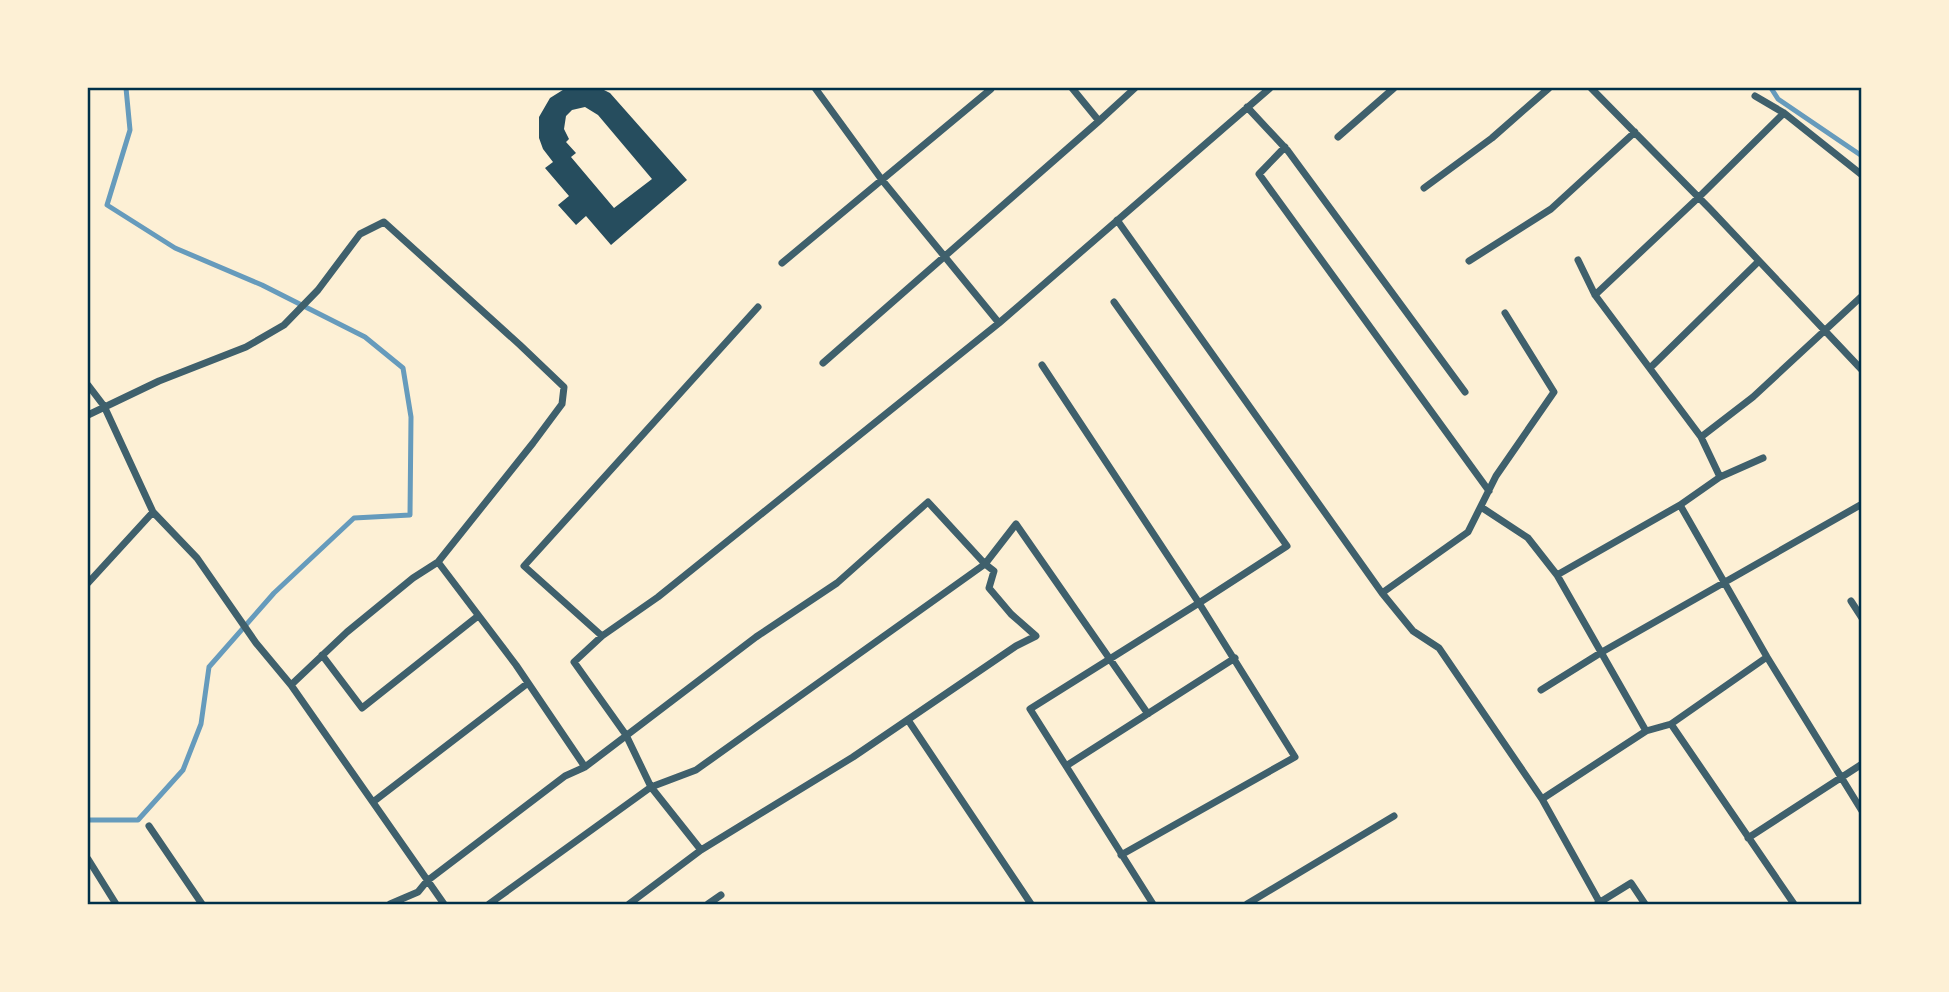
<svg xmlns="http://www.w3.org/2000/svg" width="1949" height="992" font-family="'Exo 2',sans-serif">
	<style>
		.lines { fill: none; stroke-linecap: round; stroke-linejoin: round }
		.stream { stroke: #669bbc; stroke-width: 5 }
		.building { fill: #264d5e; fill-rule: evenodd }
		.minor { stroke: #3f606c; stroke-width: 7 }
		.neatline { fill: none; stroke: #003049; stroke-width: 2.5 }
	</style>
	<rect width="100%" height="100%" fill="#fdf0d5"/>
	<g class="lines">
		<!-- stream -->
		<path class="stream" d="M 1771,88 L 1778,99 L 1862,156
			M 88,820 L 138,820 L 183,770 L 201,724 L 209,667 L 274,593 L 354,518 L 410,515 L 411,417 L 403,368 L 365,337 L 262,285 L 175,248 L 107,205 L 130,130 L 126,88"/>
	</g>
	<!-- building -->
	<path class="building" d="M 566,88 L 600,88 L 610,93 L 687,180 L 611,245 L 586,216 L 576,225 L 558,205 L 569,196 L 545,168 L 553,162 L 543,149 L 539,138 L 539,117 L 550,98 ZM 585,107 L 598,115 L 652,179 L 614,208 L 571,157 L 576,153 L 566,142 L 569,139 L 564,129 L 566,116 L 572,110 Z"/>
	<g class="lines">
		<!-- minor -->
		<path class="minor" d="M 815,88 L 882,180 L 999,323
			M 1072,88 L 1099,121
			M 1591,88 L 1711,210 L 1862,370
			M 1755,96 L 1784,113 L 1862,175
			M 1247,107 L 1288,151 L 1465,392
			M 1338,137 L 1394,88
			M 1285,147 L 1259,174 L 1489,491
			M 1424,188 L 1492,138 L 1549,88
			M 1117,220 L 1382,593 L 1413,631 L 1439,648 L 1542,799 L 1600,903
			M 1578,260 L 1595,295 L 1701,437 L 1720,477
			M 1469,261 L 1551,209 L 1635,132
			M 782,263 L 991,89
			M 1595,295 L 1699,197 L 1784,113
			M 1114,302 L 1287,546 L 1199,603 L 1295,757 L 1121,855
			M 823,363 L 1099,121 L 1135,88
			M 1042,365 L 1199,603 L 1030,709 L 1066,766
			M 1650,368 L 1759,261
			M 88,385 L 104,406 L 153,512 L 197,558 L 256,643 L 291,685 L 444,904
			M 88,415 L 159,381 L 246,347 L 284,325 L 318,290 L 360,234 L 384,222 L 520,345 L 564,387 L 562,404 L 533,443 L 438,562 L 413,578 L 347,632 L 291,685
			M 1701,437 L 1753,397 L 1862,296
			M 1680,505 L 1767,657 L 1862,811
			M 1481,507 L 1528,538 L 1557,575 L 1646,731
			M 1557,575 L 1680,505 L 1720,477 L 1763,458
			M 88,583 L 153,512
			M 1382,593 L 1468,532 L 1496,476 L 1554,392 L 1505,313
			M 1851,601 L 1862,618
			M 602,636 L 524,566 L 758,307
			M 322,655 L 362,708 L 478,616
			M 1541,690 L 1602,652 L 1862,504
			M 908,720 L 1031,904
			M 1671,724 L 1794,904
			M 1542,799 L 1646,731 L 1671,724 L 1767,657
			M 373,802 L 528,683
			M 149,826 L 202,904
			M 1748,838 L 1862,764
			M 701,850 L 853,757 L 1016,646 L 1036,636 L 1011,614 L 989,588 L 994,571 L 985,564 L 1016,524 L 1148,714
			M 88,859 L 116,904
			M 390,904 L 418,892 L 427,881 L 565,776 L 585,767 L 516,665 L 438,562
			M 489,904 L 651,787 L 696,770 L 985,564 L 928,502 L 837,583 L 756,637 L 585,767
			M 629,904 L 701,850 L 651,787 L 626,735 L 574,662 L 602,636 L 658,597 L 999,323 L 1270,88
			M 708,904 L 721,895
			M 1153,904 L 1066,766 L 1235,658
			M 1247,904 L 1394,816
			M 1597,904 L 1631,883 L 1645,904"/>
	</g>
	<!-- border -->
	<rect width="1949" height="992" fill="none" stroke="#fdf0d5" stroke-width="178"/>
	<rect x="89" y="89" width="1771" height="814" class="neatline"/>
</svg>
